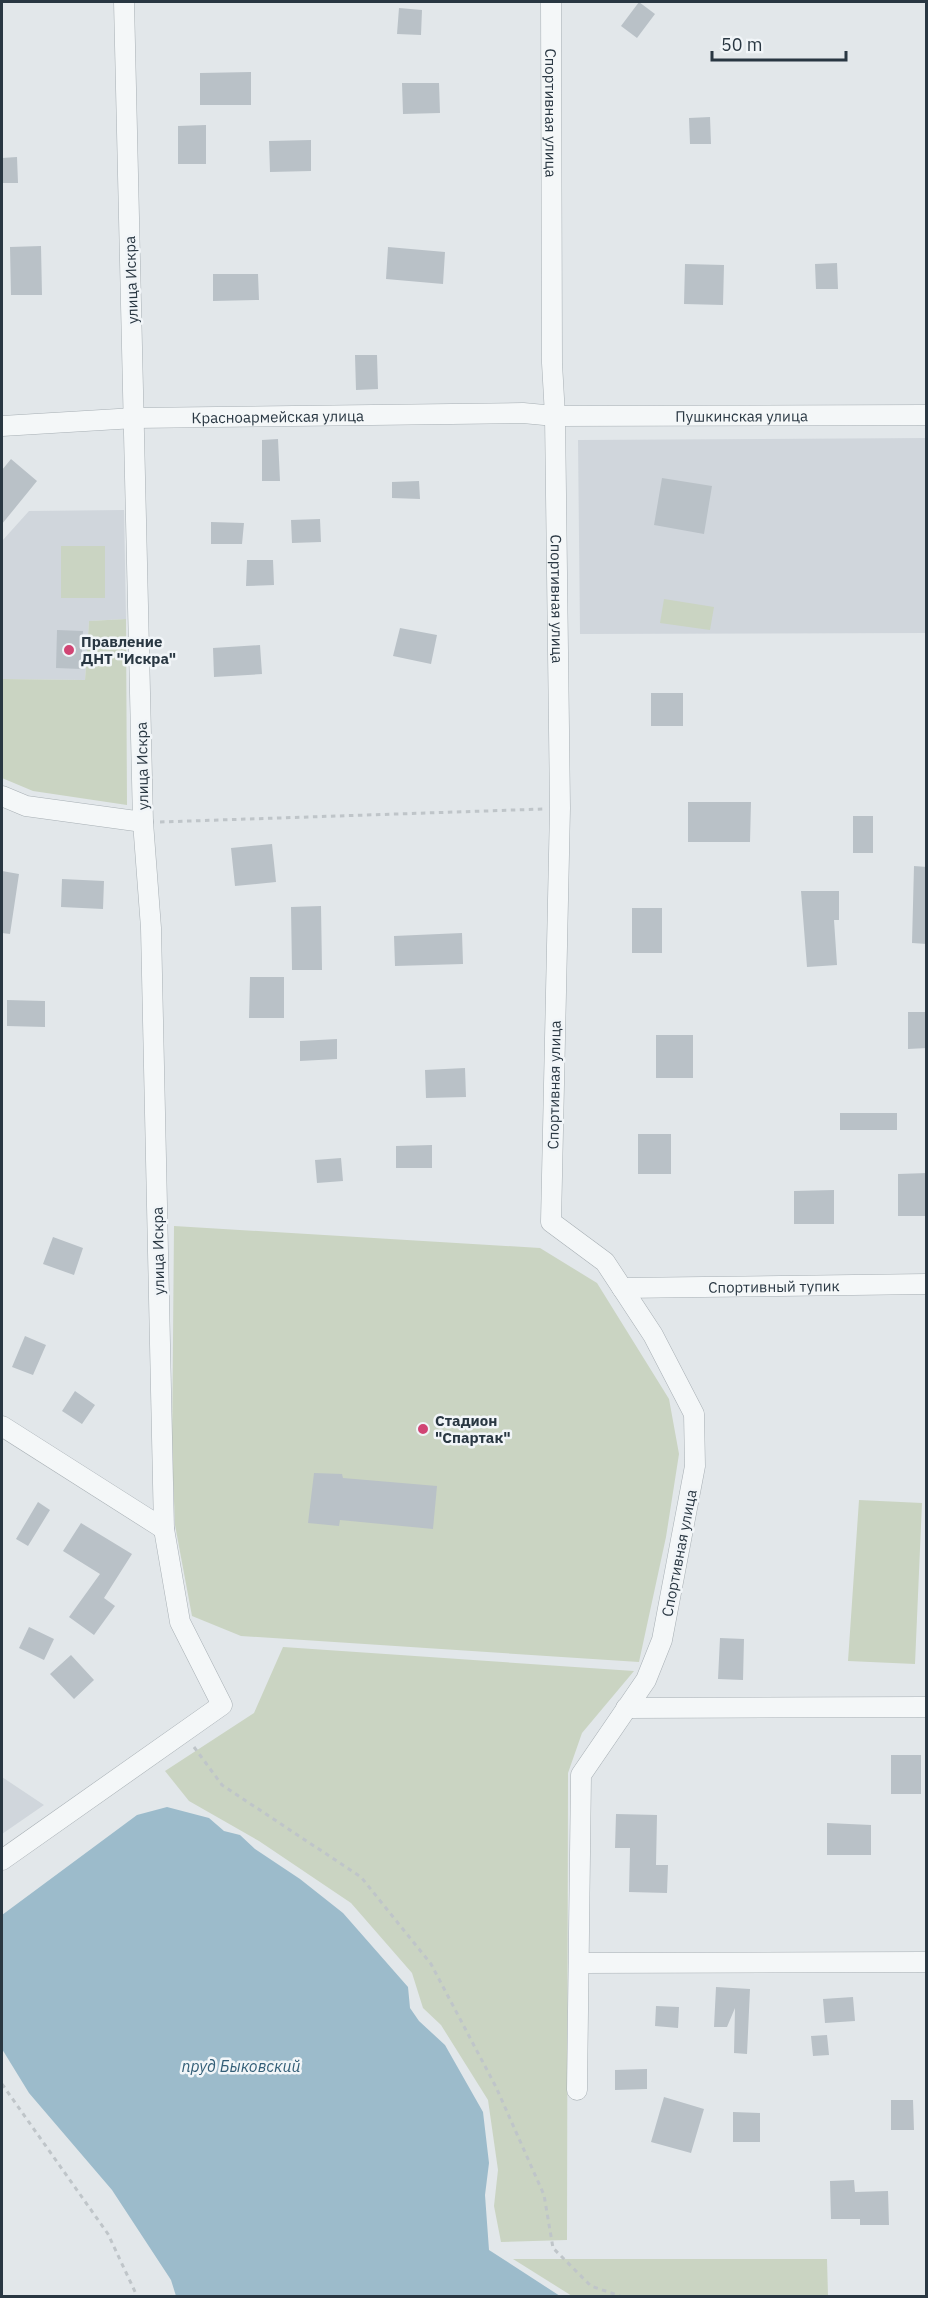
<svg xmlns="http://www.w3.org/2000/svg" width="928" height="2298" viewBox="0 0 928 2298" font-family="'IBM Plex Sans',sans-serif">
<rect width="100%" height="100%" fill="#e2e7ea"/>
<path fill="#d0d6dc" d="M926 438V633L580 634 578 440Z
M124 510 126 619 89 621 85 680 2 679V541L29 511Z
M2 1777 44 1805 2 1834Z"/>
<path fill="#cad4c2" d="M61 546H105V598H61Z
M664 599 714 607 710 630 660 623Z
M126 619 127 805 33 791 2 778V679L85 680 89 621Z
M174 1226 540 1248 597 1283 669 1399 679 1454 666 1537 639 1662 241 1636 192 1616 175 1525 172 1454Z
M859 1500 922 1503 915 1664 848 1661Z
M283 1647 634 1671 582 1733 568 1773 567 2240 501 2242 494 2206 498 2170 488 2100 441 2025 423 2008 412 1973 351 1903 259 1841 189 1801 165 1771 254 1713Z
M513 2259H827L828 2296H572Z"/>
<path fill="#9cbbcb" d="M167 1807 209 1818 224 1831 240 1835 255 1849 300 1879 343 1913 408 1987 410 2008 419 2021 445 2045 483 2112 489 2163 485 2195 489 2250 560 2296H176L171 2280 112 2190 29 2093 2 2049V1915L137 1815Z"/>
<path fill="#b9c1c7" d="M639 2 655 14 637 38 621 26Z
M399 8 422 10 421 35 397 34Z
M251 72V105H200V73Z
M402 83H439L440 113 403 114Z
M710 117 711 144H690L689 118Z
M206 125V164H178V126Z
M311 140V171L270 172 269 141Z
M17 157 18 183H2V158Z
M41 246 42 295H11L10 247Z
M388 247 445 252 443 284 386 279Z
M837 263 838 289H816L815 264Z
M685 264 724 265 723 305 684 304Z
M213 274H258L259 300 213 301Z
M355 355H377L378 389 356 390Z
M278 439 280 481H262V440Z
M11 459 37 481 2 524V470Z
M662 478 712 486 704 534 654 525Z
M419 481 420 499 392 498V482Z
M320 519 321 542 292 543 291 520Z
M211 522 244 523 242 544H211Z
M247 560H273L274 585 246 586Z
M400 628 437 635 431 664 393 656Z
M57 630 83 631 81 669 56 668Z
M260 645 262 674 214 677 213 648Z
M651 693H683V726H651Z
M688 802H751L750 842H688Z
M853 816H873V853H853Z
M272 844 276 882 235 886 231 848Z
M914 866 927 867V944L912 943Z
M2 871 19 874 10 934 2 933Z
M62 879 104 881 103 909 61 907Z
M801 891H839V920H834L837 965 807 967Z
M321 906 322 970H292L291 907Z
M632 908H662V953H632Z
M462 933 463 964 395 966 394 936Z
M250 977H284V1018H249Z
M7 1000 45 1001V1027L7 1026Z
M908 1012H927V1048L908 1049Z
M656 1035H693V1078H656Z
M337 1039V1059L300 1061V1041Z
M465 1068 466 1097 426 1098 425 1070Z
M840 1113H897V1130H840Z
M638 1134H671V1174H638Z
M432 1145V1168H396V1146Z
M341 1158 343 1181 317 1183 315 1160Z
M927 1173V1216H898V1174Z
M834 1190V1224H794V1191Z
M53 1237 83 1248 74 1275 43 1264Z
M25 1336 46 1345 33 1375 12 1367Z
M75 1391 95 1405 82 1424 62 1411Z
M314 1473 342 1474 343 1478 437 1486 433 1529 340 1520 339 1526 308 1523Z
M38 1502 50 1510 28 1546 16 1539Z
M81 1523 132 1554 104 1598 115 1606 94 1635 69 1617 100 1574 63 1551Z
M29 1627 54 1639 44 1660 19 1648Z
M720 1638 744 1639 743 1680 718 1679Z
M71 1655 94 1680 74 1699 50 1674Z
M891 1755H921V1794H891Z
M616 1814 657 1815 656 1865H668L667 1893 629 1892 630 1848H615Z
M827 1823 871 1825V1855H827Z
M716 1987 750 1989 747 2054 734 2053 735 2008 727 2027H714Z
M853 1997 855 2021 825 2023 823 1999Z
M656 2006 679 2007 678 2028 655 2026Z
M827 2035 829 2055 813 2056 811 2036Z
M647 2069V2089L615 2090V2070Z
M664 2097 704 2109 691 2153 651 2142Z
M891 2100H913L914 2130H891Z
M733 2112 760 2113V2142H733Z
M854 2180 855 2192 888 2191 889 2225H860V2219H831L830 2181Z"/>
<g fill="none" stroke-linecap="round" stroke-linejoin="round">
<defs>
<g id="minor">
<path id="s1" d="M551 2 552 363 555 416 560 808 551 1222 605 1262 653 1335 694 1414 695 1466 662 1640 646 1680 581 1775 577 2090"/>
<path id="s2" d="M2 426 135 418 523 413 555 416 926 415"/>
<path d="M2 796 26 806 143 822"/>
<path id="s3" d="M622 1288 926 1284"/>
<path d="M2 1426 164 1529"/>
<path d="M626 1708 926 1707"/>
<path d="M2 1860 222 1705 180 1622 164 1529 151 928 143 822 124 2"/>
<path d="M579 1963 926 1962"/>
</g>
</defs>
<use href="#minor" stroke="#a7afb4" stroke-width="21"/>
<path stroke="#bfc5c9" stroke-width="3" stroke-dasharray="4.5 4.5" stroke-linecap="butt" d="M160 822 544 809
M194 1747 222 1785 361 1877 431 1964 496 2087 544 2195 553 2248 591 2286 620 2296
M2 2084 108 2234 137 2296"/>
<use href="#minor" stroke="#f4f7f8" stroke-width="20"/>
</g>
<g fill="#d14574" stroke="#f1f5f8" stroke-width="2">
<circle cx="69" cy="650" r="6"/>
<circle cx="423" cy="1429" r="6"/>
</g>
<g text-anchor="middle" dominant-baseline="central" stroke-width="5" stroke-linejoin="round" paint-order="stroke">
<g font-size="15" fill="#293742" stroke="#f1f5f8">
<text stroke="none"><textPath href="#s1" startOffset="111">Спортивная улица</textPath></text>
<text transform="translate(131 280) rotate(-92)">улица Искра</text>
<text stroke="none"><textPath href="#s2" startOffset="740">Пушкинская улица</textPath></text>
<text stroke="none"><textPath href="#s2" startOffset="276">Красноармейская улица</textPath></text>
<text stroke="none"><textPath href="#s1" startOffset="597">Спортивная улица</textPath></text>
<text transform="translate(142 766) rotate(-91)">улица Искра</text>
<text transform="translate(554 1085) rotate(-89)">Спортивная улица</text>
<text transform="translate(158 1251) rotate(-91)">улица Искра</text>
<text stroke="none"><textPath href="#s3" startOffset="152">Спортивный тупик</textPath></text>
<text transform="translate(679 1553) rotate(-79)">Спортивная улица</text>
</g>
<g font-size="15" font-weight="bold" fill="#293742" stroke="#f1f5f8" text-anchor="start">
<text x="81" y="641">Правление<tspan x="81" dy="17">ДНТ "Искра"</tspan></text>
<text x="435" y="1420">Стадион<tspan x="435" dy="17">"Спартак"</tspan></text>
</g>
<g font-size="16" font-style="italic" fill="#335e77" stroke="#f1f5f8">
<text x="241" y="2066">пруд Быковский</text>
</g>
</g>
<rect width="928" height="2298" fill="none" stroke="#293742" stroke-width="6"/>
<path d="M712 51v9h134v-9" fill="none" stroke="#293742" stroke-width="3"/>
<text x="721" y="51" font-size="18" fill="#293742" stroke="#f1f5f8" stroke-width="4.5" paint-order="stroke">50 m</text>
</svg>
